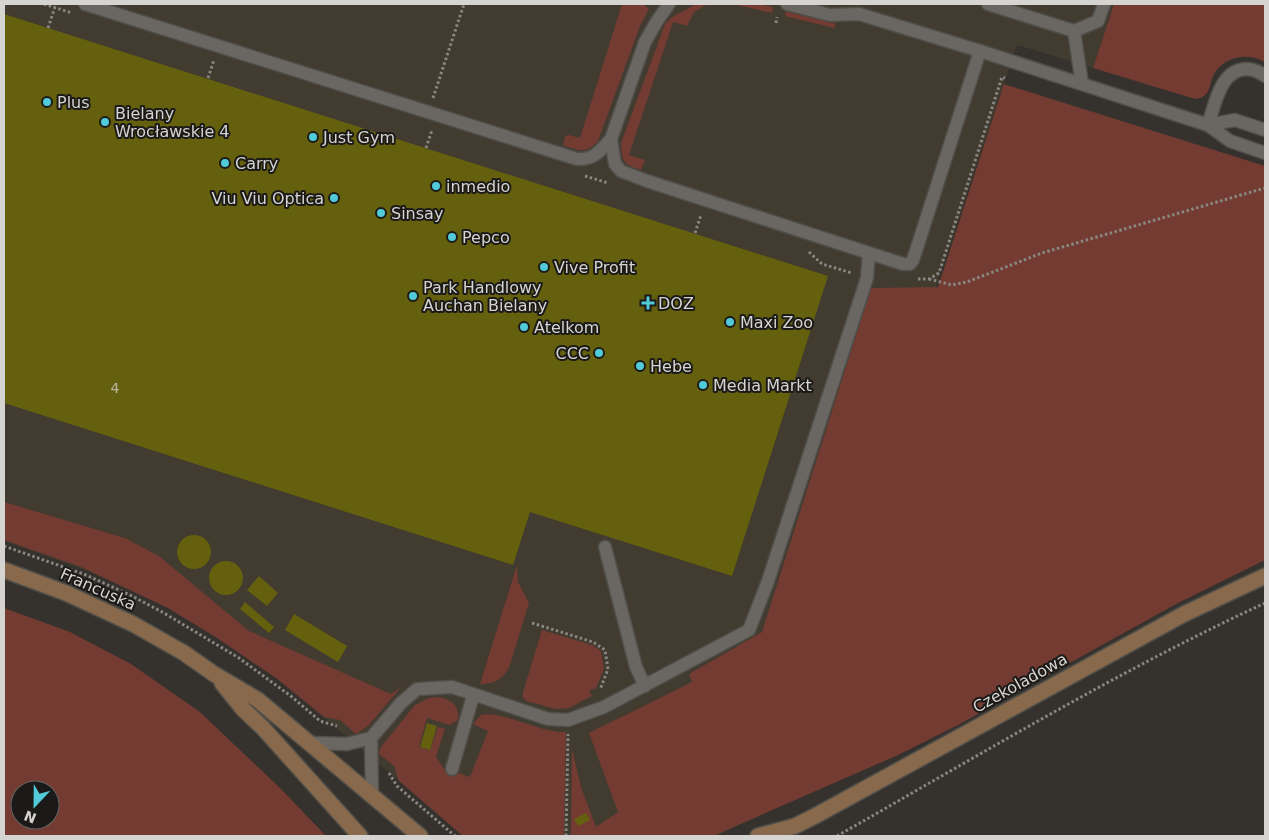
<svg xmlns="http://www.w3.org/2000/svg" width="1269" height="840" viewBox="0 0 1269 840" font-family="'DejaVu Sans',sans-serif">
<rect width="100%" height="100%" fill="#35322d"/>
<path fill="#413b30" d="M4 4H1114L1093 68 1017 45 759 816 716 836H464L276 677 212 632 169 608 91 572 4 541Z"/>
<path fill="#733b32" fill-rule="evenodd" d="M622 4H643L649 9 640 26 598 141C586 155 578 150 563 145L565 137 569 135 580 138Z
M696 4H708L694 12 687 26 673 22 629 155 645 160 641 170C623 164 622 162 621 143L665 24 672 17Z
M733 4H759L773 7 772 13Z
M1114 4H1265V62C1247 52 1223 56 1213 76 1211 81 1210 90 1206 94 1203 98 1199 98 1195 99L1093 68Z
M786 11 834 23 836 25 834 28 785 16Z
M1004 84 1265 166V560L1178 603 958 725 898 755 713 836H571L572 749 581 787 596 827 618 812 589 733 692 682 689 674 762 632 871 288 938 287Z
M4 502 125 538 159 556 249 631 391 694 402 686 368 726 356 734 340 720 324 717 276 678 217 638 168 608 81 567 4 540Z
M517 565 518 582 529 603 509 668C501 680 495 684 480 684Z
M4 608 70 632 131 664 200 712 282 790 326 836H4ZM20 790H50V820H20Z
M542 630 592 645 601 651 604 669 596 688 589 691 592 696 569 708 556 709 526 701 523 697V692Z
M440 697C452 701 460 705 458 720L450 725 427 718 419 747 430 750 438 727 445 729 436 756 443 768 470 777 488 731 473 724 481 715C503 710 539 733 566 732L564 836H463L399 781 394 766 379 754 381 747 415 705 429 698Z"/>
<path fill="#65600e" d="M4 14 828 276 732 576 530 512 513 565 4 403Z
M177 552a17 17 0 1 1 34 0a17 17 0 1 1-34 0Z
M209 578a17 17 0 1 1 34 0a17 17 0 1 1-34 0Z
M259 576 278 593 267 606 247 590Z
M245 602 274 627 269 633 240 609Z
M294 614 347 646 338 662 285 630Z
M427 723 437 726 430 750 420 747Z
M586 813 590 820 578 826 574 819Z"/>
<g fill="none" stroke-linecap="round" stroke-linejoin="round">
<defs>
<path id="service" d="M85 4 577 159C594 160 600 151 611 139
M669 4 657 21 645 42 611 139 615 164 621 171 647 181 903 264H910L913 260 980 51
M787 4 830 15 859 14 980 51 1208 125 1230 141 1265 153
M988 4 1074 31 1098 21 1104 4
M1074 31 1082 84
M1208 125C1215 105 1220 68 1248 69 1255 70 1260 72 1265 76
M1208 125 1235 120 1265 130
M605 547 636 667 645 686
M371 738 372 795
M311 743 347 744 371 738 401 703 417 689 452 687 548 719 568 720 604 707 749 630 768 581 867 278 869 253
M452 769 473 696"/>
<path id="secondary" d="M4 570 66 593 133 624 184 653 214 674 258 700 420 836
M222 683 243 709 263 728 360 836
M758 836 795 826 815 816 1184 614 1265 576"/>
</defs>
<use href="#service" stroke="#504e49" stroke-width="15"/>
<use href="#secondary" stroke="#504e49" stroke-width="18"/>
<path stroke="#898782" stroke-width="3" stroke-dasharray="2.5 2.5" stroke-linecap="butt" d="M44 4 72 13
M776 23 777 17
M48 28 55 7
M208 78 214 60
M433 98 464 4
M426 148 432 130
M585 176 608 183
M695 233 701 215
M809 252 822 264 852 273
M918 279H929L939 273 1002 77 1005 78
M929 279 952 285 967 282 1042 253 1265 188
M4 546 86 575 130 595 164 613 239 658 292 697 320 721 337 726
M532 623 593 642 605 650 608 669 600 690
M389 773 397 786 455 836
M566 836 568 734
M837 836C978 756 1118 671 1265 603"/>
<use href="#service" stroke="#6a6762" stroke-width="12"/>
<use href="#secondary" stroke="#88694c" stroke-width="15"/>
</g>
<g fill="#52cbd9" stroke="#1b1a18" stroke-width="2">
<circle cx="47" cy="102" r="5"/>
<circle cx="105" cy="122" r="5"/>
<circle cx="313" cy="137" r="5"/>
<circle cx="225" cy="163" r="5"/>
<circle cx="436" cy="186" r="5"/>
<circle cx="334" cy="198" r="5"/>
<circle cx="381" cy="213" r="5"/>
<circle cx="452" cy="237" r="5"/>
<circle cx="544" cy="267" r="5"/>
<circle cx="413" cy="296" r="5"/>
<path d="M645.5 295.5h5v5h5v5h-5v5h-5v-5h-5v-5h5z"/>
<circle cx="730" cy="322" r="5"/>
<circle cx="524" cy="327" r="5"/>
<circle cx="599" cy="353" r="5"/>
<circle cx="640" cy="366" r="5"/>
<circle cx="703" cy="385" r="5"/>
</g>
<g text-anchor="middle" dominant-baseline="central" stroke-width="4" stroke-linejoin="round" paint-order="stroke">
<g font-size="14" fill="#b9b7a0">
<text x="115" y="388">4</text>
</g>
<g font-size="16" fill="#d5d4d0" stroke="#1b1a18" text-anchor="start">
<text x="57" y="102">Plus</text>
<text x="115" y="113">Bielany<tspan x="115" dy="18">Wrocławskie 4</tspan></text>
<text x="323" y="137">Just Gym</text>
<text x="235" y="163">Carry</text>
<text x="446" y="186">inmedio</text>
<text x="324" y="198" text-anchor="end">Viu Viu Optica</text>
<text x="391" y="213">Sinsay</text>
<text x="462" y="237">Pepco</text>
<text x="554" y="267">Vive Profit</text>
<text x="423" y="287">Park Handlowy<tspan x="423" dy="18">Auchan Bielany</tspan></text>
<text x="658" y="303">DOZ</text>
<text x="740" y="322">Maxi Zoo</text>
<text x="534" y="327">Atelkom</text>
<text x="589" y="353" text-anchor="end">CCC</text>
<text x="650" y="366">Hebe</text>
<text x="713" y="385">Media Markt</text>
</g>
<g font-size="16" fill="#d5d4d0" stroke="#1b1a18">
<text transform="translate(98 589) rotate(24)">Francuska</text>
<text transform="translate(1020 683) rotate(-29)">Czekoladowa</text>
</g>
</g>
<rect width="1269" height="840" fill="none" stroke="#d5d4d0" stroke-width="10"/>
<g transform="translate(35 805) rotate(202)"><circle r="24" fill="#1b1a18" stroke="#656462"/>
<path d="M0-4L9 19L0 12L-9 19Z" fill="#52cbd9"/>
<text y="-8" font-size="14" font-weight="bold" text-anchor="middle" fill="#d5d4d0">N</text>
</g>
</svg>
